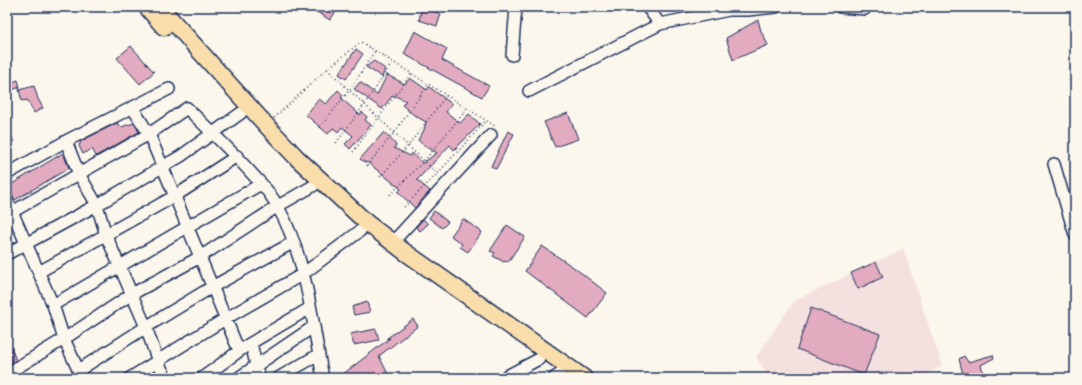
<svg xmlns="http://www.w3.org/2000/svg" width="1082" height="385" viewBox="0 0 1082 385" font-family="Mali,sans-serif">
<rect width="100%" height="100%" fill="#fbf7ec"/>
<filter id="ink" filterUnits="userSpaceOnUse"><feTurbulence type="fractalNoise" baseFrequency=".025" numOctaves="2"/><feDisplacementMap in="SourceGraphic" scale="8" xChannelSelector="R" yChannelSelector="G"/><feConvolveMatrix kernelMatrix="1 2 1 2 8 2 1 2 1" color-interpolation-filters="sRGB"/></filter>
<g filter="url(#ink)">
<path fill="#f4e0de" d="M903 249 942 366 918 378H770L756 357 794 301Z"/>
<path fill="#e3abbf" stroke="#1b2f5e" d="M321 7H339L330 20 317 12Z
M422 7 441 14 437 26 419 20Z
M758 20 761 31 768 45 733 60 726 38Z
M415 31 447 49 442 60 489 86 482 97 404 54Z
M131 46 154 72 140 84 117 58Z
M356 49 363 54 346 79 339 74Z
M374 61 385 69 382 77 366 67Z
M387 75 405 84 410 78 427 90 429 87 452 104 446 112 460 123 469 114 480 124 454 150 450 145 417 180 430 191 415 208 398 192 401 189 367 162 366 163 360 159 384 132 396 145 394 148 410 156 412 153 423 163 437 153 422 144 418 140 424 130 426 122 414 115 402 105 406 101 393 95 382 109 354 89 360 82 377 95Z
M18 80 20 87 9 91 7 84Z
M34 86 38 99 43 108 34 113 27 100 22 101 19 90Z
M338 90 343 95 341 98 360 115 362 112 367 117 365 120 371 125 350 149 345 144 353 136 342 127 338 132 333 128 328 134 306 115 319 99 326 104Z
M568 113 578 139 555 147 544 122Z
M117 123 121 127 134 123 139 132 96 156 92 149 83 154 79 146 81 141Z
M7 127 14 142 7 146Z
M508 131 514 134 496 169 491 166Z
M63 153 69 168 15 200 7 187Z
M434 211 448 222 442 228 429 218Z
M423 219 428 224 420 231 416 227Z
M463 219 482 232 468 252 460 247 462 244 451 236Z
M507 225 525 237 508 262 506 261 504 262 493 256 495 253 490 251Z
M542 246 576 269 607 293 588 318 525 271Z
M876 262 883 277 858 289 851 273Z
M367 302 370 312 354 315 352 307Z
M811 308 880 334 864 375 797 349Z
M413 319 418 326 379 356 390 378H338L390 338 386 339Z
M376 329 379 340 354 345 350 334Z
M7 338 16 360 7 366Z
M993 355 994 358 981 365 985 378H964L959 359 964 356 968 362Z"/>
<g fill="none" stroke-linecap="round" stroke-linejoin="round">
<defs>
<path id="minor" d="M647 7 660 24
M840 7 865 9
M512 55 516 7
M529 91 660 24 729 10H748L776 7
M132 107 149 134 239 351
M66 141 79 174 97 205 106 235 146 327 158 362 166 378
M1054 164 1075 235
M7 174 66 141 169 89
M7 200 53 305 64 339 82 378
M12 212 149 134 187 108C210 131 233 152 254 176 263 185 272 196 278 207 307 259 312 321 323 378
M392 243 491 135
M7 254 97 205 181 156 241 113
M39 272 175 196 237 156
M53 305 261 184
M251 343 259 378
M79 370 146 327 212 287 294 242
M17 378 13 370 64 339 132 294 200 257 278 206 313 186
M130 378 225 319 303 274 360 231
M202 378 246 346 310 308
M238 378 313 327
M278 378 318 355
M503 378 539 359
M554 378 560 374"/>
<path id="highway" d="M147 7 164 27
M160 7 266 125 297 158 367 223 405 252 584 378"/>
</defs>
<use href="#minor" stroke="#1b2f5e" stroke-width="14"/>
<use href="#highway" stroke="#1b2f5e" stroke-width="19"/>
<path stroke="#1b2f5e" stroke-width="1.5" stroke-dasharray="1 3" stroke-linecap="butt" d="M327 69 440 176
M274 118 327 69 361 42 495 126
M320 127 349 91 375 51
M336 143 364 105 393 62
M353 152 411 74
M367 166 394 133 428 85
M380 177 408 146 446 96
M390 195 424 161 467 109
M404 207 438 173 486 121"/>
<use href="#minor" stroke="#fbf7ec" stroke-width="11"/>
<use href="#highway" stroke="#f9deab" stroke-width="16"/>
</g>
</g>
<rect width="1082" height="385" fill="none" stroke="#fbf7ec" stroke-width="24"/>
<rect x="12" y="12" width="1058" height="361" fill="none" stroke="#1b2f5e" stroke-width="1.5" filter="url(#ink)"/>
</svg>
